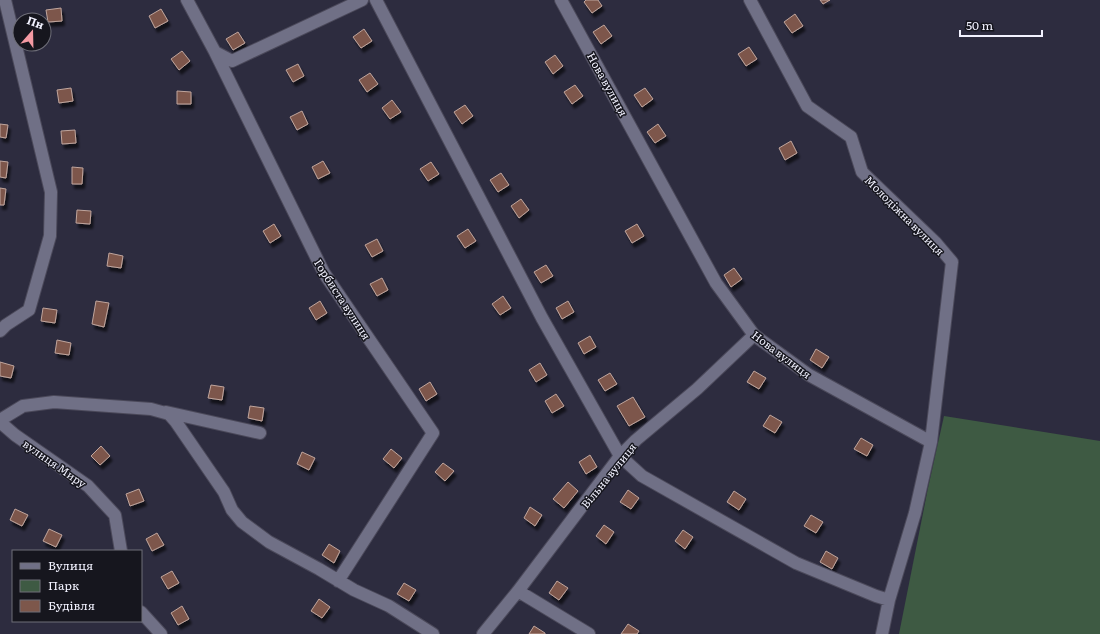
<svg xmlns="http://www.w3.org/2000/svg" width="1100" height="634" viewBox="0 0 1100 634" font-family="Literata,serif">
<defs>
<filter id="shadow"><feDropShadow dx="2.5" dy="4.5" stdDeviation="1" flood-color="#0009"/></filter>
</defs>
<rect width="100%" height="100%" fill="#2d2c3f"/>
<path fill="#3e5a43" d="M944 416 1100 441V634H899L928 488Z"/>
<path fill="#7d574b" stroke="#c0a59d" filter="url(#shadow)" d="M586 0H598L602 6 592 13 584 2Z
M820 0H830L823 4Z
M61 8 62 21 48 22 46 10Z
M161 9 168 21 155 28 149 16Z
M795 14 803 26 792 33 784 22Z
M604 25 612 36 601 44 593 32Z
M364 29 372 41 361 48 353 37Z
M238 32 245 43 233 50 226 39Z
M749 47 757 59 746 66 738 54Z
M182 51 190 61 179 70 171 59Z
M555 55 563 66 553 74 545 62Z
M298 64 304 76 293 82 286 70Z
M370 73 378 84 367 92 359 80Z
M575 85 583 96 572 104 564 92Z
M71 88 73 101 59 103 57 90Z
M645 88 653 99 642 107 634 95Z
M177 91 191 92V104H177Z
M392 100 401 112 390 119 382 108Z
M465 105 473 116 462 124 454 112Z
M302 111 308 124 297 130 290 117Z
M0 124 8 125 6 138 0 137Z
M658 124 666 136 655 143 647 132Z
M75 130 76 143 62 144 61 131Z
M791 141 797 153 785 160 779 148Z
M0 161 8 162 6 178 0 177Z
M323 161 330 173 318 179 312 167Z
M431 162 439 174 428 181 420 169Z
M72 167 83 168 82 184H72Z
M501 173 509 185 498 192 490 180Z
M0 188 6 189 4 205H0Z
M521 199 529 210 519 218 511 206Z
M77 210 91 211 90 224 76 223Z
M274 224 281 236 270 243 263 231Z
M637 224 644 236 632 243 625 231Z
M468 229 476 241 465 248 457 236Z
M377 239 383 251 372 257 365 245Z
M109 253 123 256 121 268 107 266Z
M546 265 553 276 541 283 534 272Z
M734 268 742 279 731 287 724 275Z
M382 278 388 290 377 296 370 284Z
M503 296 511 308 500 315 492 304Z
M96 301 109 303 104 327 92 324Z
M320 301 327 313 316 320 309 308Z
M568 301 574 312 562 319 556 308Z
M43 308 57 310 55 323 41 321Z
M590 336 596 347 584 354 578 343Z
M57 340 71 343 69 355 55 353Z
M816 349 829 357 822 368 810 360Z
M0 362 14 366 11 378 0 376Z
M540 363 547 375 536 382 529 370Z
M754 371 766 378 759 389 747 382Z
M610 373 617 384 605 391 598 380Z
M430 382 437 394 426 401 419 389Z
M211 385 224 387 222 400 208 398Z
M556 394 564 406 552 413 545 401Z
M633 397 645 417 629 426 617 406Z
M250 406 264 408 262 421 248 418Z
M770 415 782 422 775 433 763 426Z
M861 438 873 445 867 456 854 449Z
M101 446 110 456 100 465 91 456Z
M391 449 402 458 394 468 383 459Z
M302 452 315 458 309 470 297 464Z
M590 455 597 467 586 474 579 462Z
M443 463 454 471 445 481 435 472Z
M568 482 578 491 564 508 553 499Z
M139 489 144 501 130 506 126 494Z
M628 490 639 498 631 509 620 502Z
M734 491 746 499 739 510 727 502Z
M530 507 542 515 535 526 524 518Z
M15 509 28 515 22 526 10 520Z
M811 515 823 522 816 533 804 526Z
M604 525 614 532 606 544 596 536Z
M49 529 62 535 56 547 43 541Z
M683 530 693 537 685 549 675 541Z
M157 533 164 545 152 551 146 539Z
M329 544 340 551 334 563 322 555Z
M826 551 838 558 832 569 820 562Z
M172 571 179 583 168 589 161 577Z
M557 581 568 588 559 600 549 593Z
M404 583 416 590 409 601 397 594Z
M319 599 330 607 322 618 311 611Z
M182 606 189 619 178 625 171 613Z
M628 624 639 631 637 634H621Z
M534 626 545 633V634H529Z"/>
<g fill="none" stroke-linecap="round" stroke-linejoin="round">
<defs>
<path id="minor" d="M187 0 215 52 324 273 433 433 338 581
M376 0 542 318 620 456 642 476 796 563 876 596 889 600
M561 0 716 283 754 335 809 375 931 442 915 513 889 600 882 634
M750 0 807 106 851 137 862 172 935 242 952 262 931 442
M215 52 232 61 362 0
M0 331 6 325 29 310 50 236 51 192 5 0
M166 412 260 433
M0 420 23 406 54 402 151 409 169 414 176 422 224 492 232 510 242 522 269 542 319 569 354 590 389 606 433 634
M0 422 15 435 88 486 115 515 121 551
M518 591 589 634
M141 612 161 634
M483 634 518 591 620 456 636 440 697 389 754 335"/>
</defs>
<use href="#minor" stroke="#4b495a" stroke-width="14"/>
<use href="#minor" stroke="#707086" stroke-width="12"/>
</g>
<g text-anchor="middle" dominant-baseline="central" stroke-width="3" stroke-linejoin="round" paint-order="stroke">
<g font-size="11" fill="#f2f2ff" stroke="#16161e">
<text transform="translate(608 84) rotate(61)">Нова вулиця</text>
<text transform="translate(905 215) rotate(45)">Молодіжна вулиця</text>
<text transform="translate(343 299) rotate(57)">Горбиста вулиця</text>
<text transform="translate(782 354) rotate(37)">Нова вулиця</text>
<text transform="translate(55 463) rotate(35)">вулиця Миру</text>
<text transform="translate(608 475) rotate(-51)">Вільна вулиця</text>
</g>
</g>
<rect x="12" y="550" width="130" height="72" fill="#16161e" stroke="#6e6e78"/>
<rect x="20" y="563" width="20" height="6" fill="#707086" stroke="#6e6e78"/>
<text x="48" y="570" font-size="12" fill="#f2f2ff">Вулиця</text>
<rect x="20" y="580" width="20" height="12" fill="#3e5a43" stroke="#6e6e78"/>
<text x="48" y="590" font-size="12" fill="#f2f2ff">Парк</text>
<rect x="20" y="600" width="20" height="12" fill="#7d574b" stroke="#6e6e78"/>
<text x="48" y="610" font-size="12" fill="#f2f2ff">Будівля</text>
<g transform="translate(32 32) rotate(20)"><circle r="19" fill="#16161e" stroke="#6e6e78"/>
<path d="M0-3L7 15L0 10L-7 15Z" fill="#f49aa3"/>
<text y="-6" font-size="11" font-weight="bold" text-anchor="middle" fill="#f2f2ff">Пн</text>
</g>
<path d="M960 30v6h82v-6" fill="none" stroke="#f2f2ff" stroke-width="2"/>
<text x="966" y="30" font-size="12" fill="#f2f2ff" stroke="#16161e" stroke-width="3" paint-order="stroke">50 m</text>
</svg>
